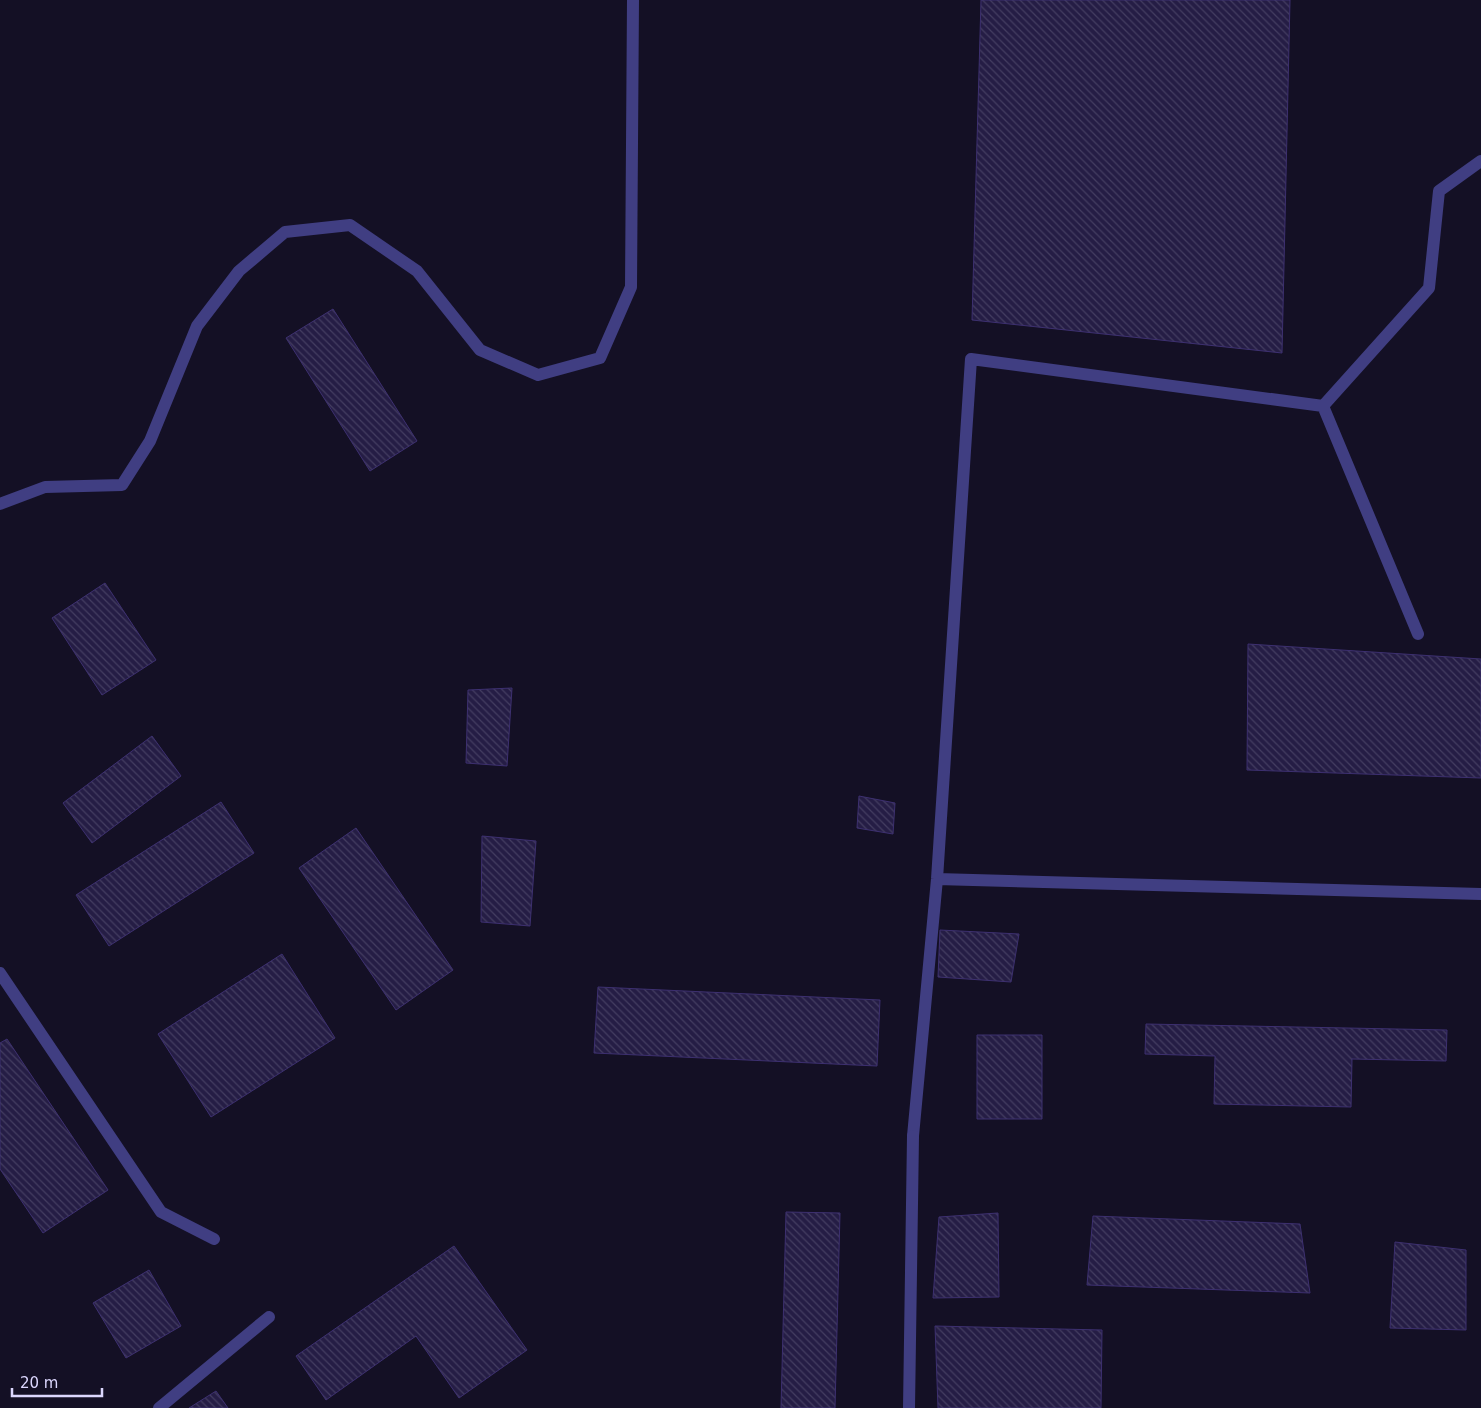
<svg xmlns="http://www.w3.org/2000/svg" width="1481" height="1408" viewBox="0 0 1481 1408" font-family="'DejaVu Sans',sans-serif">
<defs>
<pattern id="building-back-hatch" width="6" height="6" patternUnits="userSpaceOnUse" patternTransform="scale(1.25)"><rect width="6" height="6" fill="#251d45"/><path d="M-1 5l2 2M0 0l6 6M5-1l2 2" fill="none" stroke="#443d61"/></pattern>
</defs>
<rect width="100%" height="100%" fill="#141025"/>
<path fill="url(#building-back-hatch)" stroke="#3d3070" d="M981 0H1290L1282 353 972 320Z
M333 309 417 441 370 471 286 338Z
M105 583 156 660 102 695 52 618Z
M1248 644 1481 659V778L1247 770Z
M512 688 507 766 466 763 468 690Z
M152 736 181 776 92 843 63 803Z
M859 796 895 803 893 834 857 828Z
M221 802 254 853 109 946 76 895Z
M356 828 453 970 396 1010 299 868Z
M482 836 536 841 530 926 481 922Z
M940 930 1019 934 1011 982 938 977Z
M282 954 335 1038 211 1117 158 1034Z
M598 987 880 1000 877 1066 594 1053Z
M1146 1024 1447 1030 1446 1061 1352 1059 1351 1107 1214 1104 1215 1056 1145 1054Z
M977 1035H1042V1119H977Z
M7 1039 108 1190 43 1233 0 1169V1043Z
M786 1212 840 1213 835 1408H781Z
M998 1213 999 1297 933 1298 939 1217Z
M1093 1216 1300 1224 1310 1293 1087 1285Z
M1395 1242 1466 1250V1330L1390 1328Z
M454 1246 527 1350 459 1398 416 1336 326 1400 296 1356Z
M149 1270 181 1326 126 1358 93 1303Z
M935 1326 1102 1330 1101 1408H938Z
M216 1391 228 1408H189Z"/>
<g fill="none" stroke-linecap="round" stroke-linejoin="round">
<path stroke="#403e82" stroke-width="12" d="M0 504 45 487 122 485 150 441 197 326 239 271 285 232 350 225 417 271 480 350 538 375 600 358 631 287 633 0
M1418 634 1323 406 1429 288 1439 191 1481 161
M937 879 1481 894
M0 973 161 1212 214 1239
M913 1136 937 879 971 359 1323 406
M159 1408 269 1317"/>
<path stroke="#403e82" stroke-width="12" d="M909 1408 913 1136"/>
</g>
<path d="M12 1388v8h90v-8" fill="none" stroke="#dbd6fd" stroke-width="2.5"/>
<text x="20" y="1388" font-size="15" fill="#dbd6fd" stroke="#141025" stroke-width="4" paint-order="stroke">20 m</text>
</svg>
